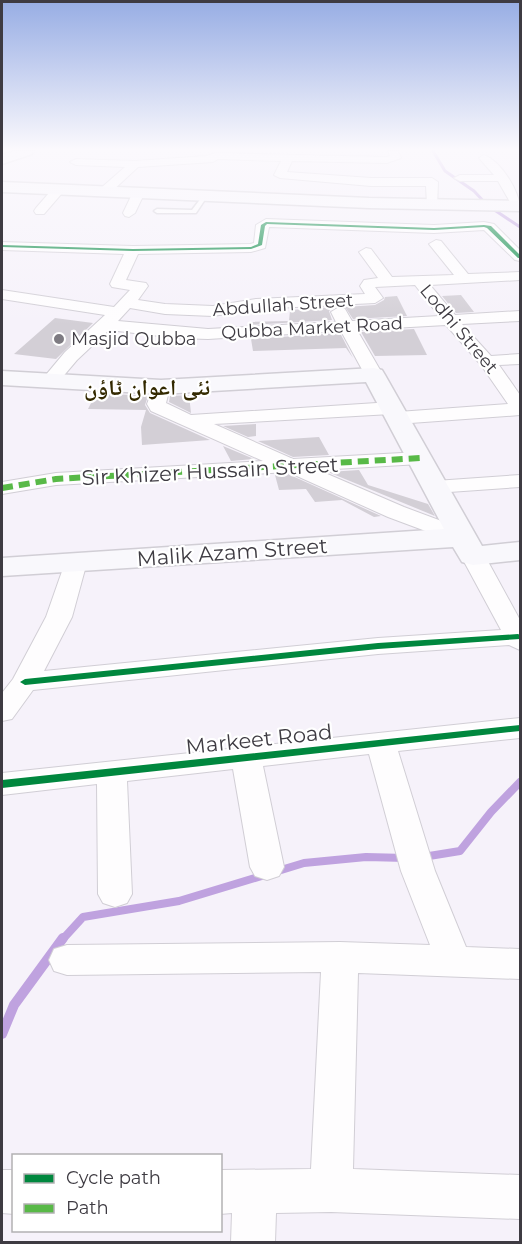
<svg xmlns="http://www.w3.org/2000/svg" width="522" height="1244" viewBox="0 0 522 1244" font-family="Montserrat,'Noto Naskh Arabic',sans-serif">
<rect width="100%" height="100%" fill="#f6f2fa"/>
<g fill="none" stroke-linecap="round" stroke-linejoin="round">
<path stroke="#bfa2df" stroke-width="3" d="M433 151 445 171 474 191 487 205 520 227"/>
<path stroke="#bfa2df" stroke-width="8" d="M423 857 460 851 491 812 520 782
M62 940 83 917 179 901 304 863 366 857 406 858"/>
<path stroke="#bfa2df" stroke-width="10" d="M2 1034 14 1005 63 938"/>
</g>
<path fill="#d3cfd6" d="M461 295 474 312 456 313 442 296Z
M397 296 407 316 353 319 345 307 375 305 384 300 385 297Z
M334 307 329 311 332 320 248 325V322L289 321 290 310Z
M55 318 93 323 56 359 14 354Z
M414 329 427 355 375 356 361 332Z
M340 333 353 358 346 348 253 351 251 339Z
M96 393 148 396 145 405 150 413 210 440 142 445 141 427 146 410 88 409Z
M189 395 191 413 169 402 170 396Z
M256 424V436L248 437 223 426Z
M319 437 329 455 293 457 258 441Z
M223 446 254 459 231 461Z
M359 470 368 485 428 504 435 516 328 472Z
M288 474 381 516 374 517 342 500 315 502 306 489 279 490 275 475Z"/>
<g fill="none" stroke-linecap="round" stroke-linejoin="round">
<defs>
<path id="lane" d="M205 193 208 195 196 213H157L154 211 157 209 192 210Z"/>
<path id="street" d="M388 151H398L401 158 387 163 292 161 287 172 371 178H432L438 182 437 208 433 209 427 205 426 186H371L280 178 274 175 281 161 218 159 213 162 138 167 109 194 105 195 99 191 101 188 125 167 76 165 70 162 76 159 135 161 206 156 216 153 387 157 390 156Z
M484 155C501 161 520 192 520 209H514L498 181H460L454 178 460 175H494L479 158Z
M59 185 65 189 63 192 44 214H36L34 211 36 208 55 186Z
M139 188 145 192 135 213 129 217 125 216 123 213 133 192Z
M266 219 434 225 484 222 494 224 520 250V261L515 260 484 230 434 233 269 227 265 248 251 252 138 254 126 280 146 283 148 286 138 300 165 304 213 306 256 299 365 294 360 286 364 280 378 278 359 252 366 248 371 249 392 277 454 275 429 244 436 240 441 241 468 274 520 272V280L430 285 455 315 520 311V321L462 324 491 356 520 354V364L499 365 520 395V415L397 424 390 422 387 418 391 414 214 424 293 459 420 452 427 454 430 458 427 462 420 464 318 470 404 507 471 532 474 537 471 542 463 544 455 542 388 517 288 472 56 485 2 494V482L56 473 263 461 151 411 147 404 155 383H167L170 387 166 403 191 415 392 402 399 404 401 408 398 412 508 404 481 365 446 325 357 330 383 375 380 379H368L365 375 341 331 208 339 177 338 109 330 77 360 55 386H43L40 382 65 352 105 315 2 299V290L114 307 130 290 112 287 110 284 124 254 2 250V242L133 246 250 244 254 243 256 225ZM415 285 439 316 352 321 345 309 339 307 331 312 336 322 208 329 118 321 130 308 165 314 213 316 256 309 375 303 383 298 375 287Z
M520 475V487L435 493 427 492 424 487 427 482 435 481Z
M473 549 481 551 485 556 520 620V650L509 645 378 654 33 690 12 719 2 721V693L13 679 46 617 67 557 75 555 83 557 87 562 72 617 44 671 378 638 501 630 461 556 465 551Z
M520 718V738L398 751 435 871 466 947 520 949V979L358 973 353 1169 520 1175V1219L331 1212 276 1213 275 1242H231L232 1213 220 1214V1170L311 1169 321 972 67 975 54 971 49 960 54 949 67 945 340 942 430 945 401 871 369 754 263 766 284 867 279 876 267 880 255 876 250 867 233 769 127 781 132 894 127 903 115 907 103 903 98 894 97 784 2 795V773Z
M2 1170H14V1214L2 1213Z"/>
<path id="secondary" d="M15 151H34L32 154 2 164V155Z
M2 182 369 198 520 201V211L369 208 2 192Z
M374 368 382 370 385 375 482 546 520 542V560L473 565 462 562 453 547 2 576V558L444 529 366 382 161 394 2 385V371L161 380Z"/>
</defs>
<use href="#lane" stroke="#d1ced5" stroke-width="3"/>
<use href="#street" stroke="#d1ced5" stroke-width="2"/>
<use href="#secondary" stroke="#d1ced5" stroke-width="3"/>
<use href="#lane" fill="#fefdfe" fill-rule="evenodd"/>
<use href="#street" fill="#fefdfe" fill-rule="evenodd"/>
<use href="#secondary" fill="#f9f8fc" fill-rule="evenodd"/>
<path stroke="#58b947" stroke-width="6" stroke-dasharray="11 6" stroke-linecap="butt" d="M2 488 56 479 420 458"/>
<defs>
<path id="cycleway" d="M266 222 434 228 484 225 491 226 520 255V258H518L487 228 484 227 434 230 267 224 265 226 262 245 251 249 133 251 2 247V245L133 249 251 247 258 244 261 225Z
M518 634 520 635V639L378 649 25 685 20 682 25 679 378 643Z
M520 725V731L2 788V780Z"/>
</defs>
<use href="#cycleway" stroke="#fff" stroke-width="4"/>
<use href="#cycleway" fill="#00873e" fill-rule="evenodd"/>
</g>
<linearGradient id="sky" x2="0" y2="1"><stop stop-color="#97ade4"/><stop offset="0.46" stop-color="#fbf9fd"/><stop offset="1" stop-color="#fbf9fd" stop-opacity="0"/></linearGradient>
<rect width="522" height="325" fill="url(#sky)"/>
<circle fill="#7e7b82" stroke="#fff" stroke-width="2" cx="59" cy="339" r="6"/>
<g text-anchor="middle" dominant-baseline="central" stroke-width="4.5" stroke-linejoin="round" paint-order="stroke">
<g font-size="18" fill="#3e3b42" stroke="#fff">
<text transform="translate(283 305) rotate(-4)">Abdullah Street</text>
<text transform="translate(312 328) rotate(-3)">Qubba Market Road</text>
<text transform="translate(459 329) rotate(50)">Lodhi Street</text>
</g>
<g font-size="18" fill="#3e3b42" stroke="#fff" text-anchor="start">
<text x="71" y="339">Masjid Qubba</text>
</g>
<g font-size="21" fill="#3e3b42" stroke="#fff">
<text transform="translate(210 471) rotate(-3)">Sir Khizer Hussain Street</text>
<text transform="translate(232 552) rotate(-4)">Malik Azam Street</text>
<text transform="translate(259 739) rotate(-6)">Markeet Road</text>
</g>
<g font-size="22" font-weight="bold" fill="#332900" stroke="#fff">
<text x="147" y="387">نئی اعوان ٹاؤن</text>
</g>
</g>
<rect width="522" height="1244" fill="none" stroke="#3e3b42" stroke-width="6"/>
<rect x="12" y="1154" width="210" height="78" fill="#ffffff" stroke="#b2b1b3" stroke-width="1.5"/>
<rect x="24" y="1174" width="30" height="9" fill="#00873e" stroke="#b2b1b3" stroke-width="1.5"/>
<text x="66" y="1184" font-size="18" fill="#3e3b42">Cycle path</text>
<rect x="24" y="1204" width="30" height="9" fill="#58b947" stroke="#b2b1b3" stroke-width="1.5"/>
<text x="66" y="1214" font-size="18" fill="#3e3b42">Path</text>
</svg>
